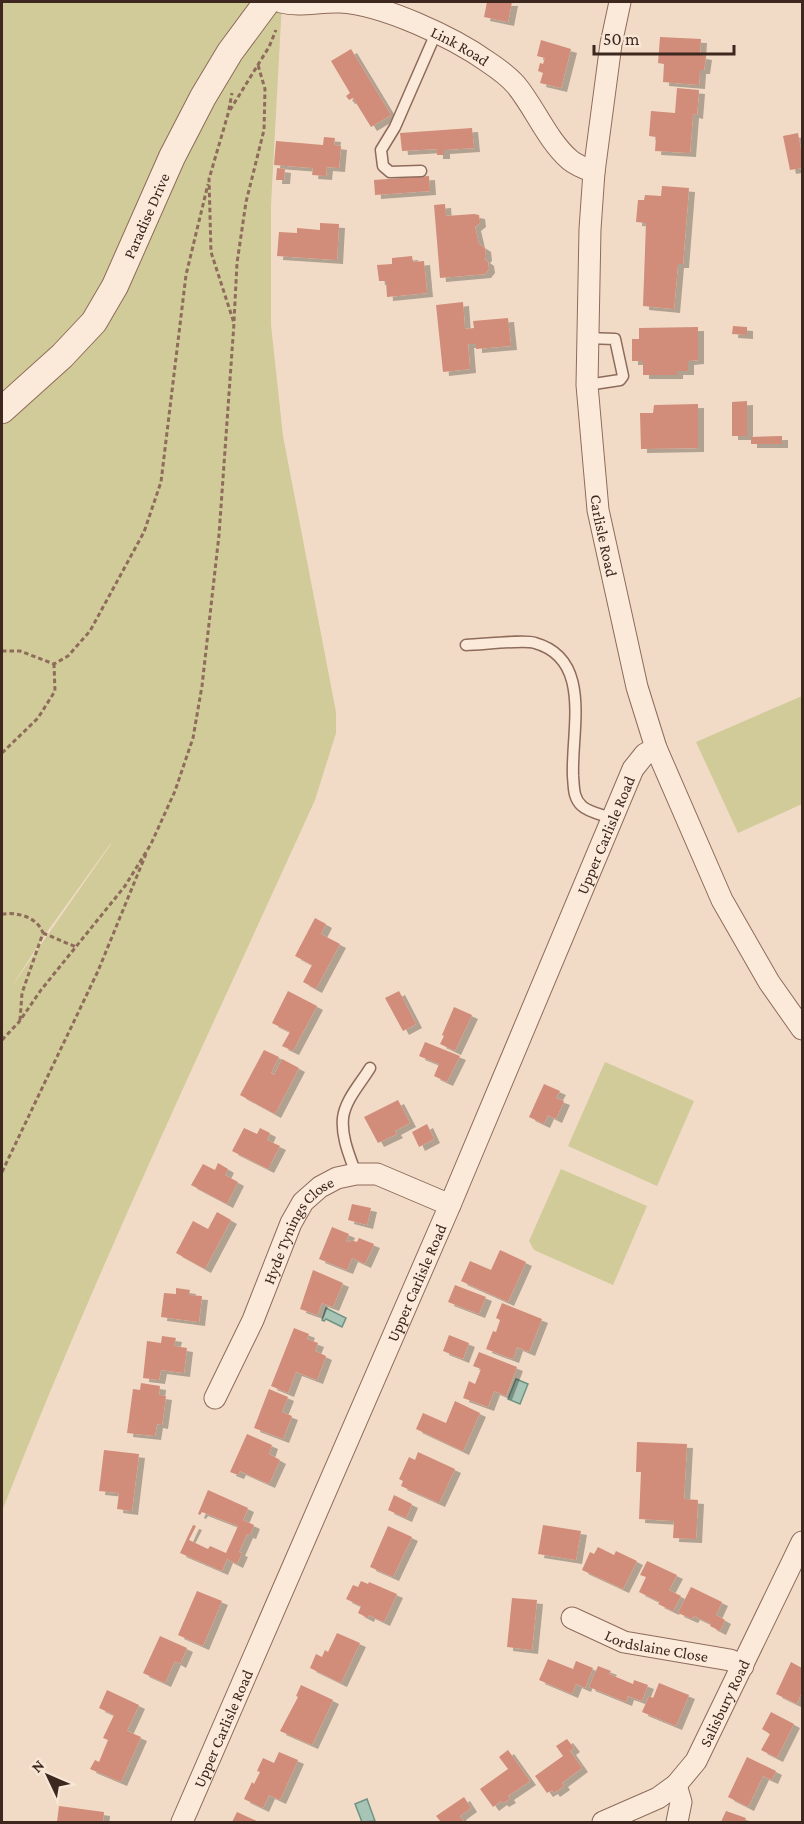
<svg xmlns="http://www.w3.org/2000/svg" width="804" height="1824" viewBox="0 0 804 1824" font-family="'Crimson Pro',serif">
<defs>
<filter id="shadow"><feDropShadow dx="6" dy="4" stdDeviation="0" flood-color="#0004"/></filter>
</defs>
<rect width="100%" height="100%" fill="#f1dbc6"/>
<path fill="#d0cb99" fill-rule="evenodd" d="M2 2H282L271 205V325L283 436 336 712V733L315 800C208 1036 96 1270 2 1511ZM111 843V844L10 989 47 932Z
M802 696V804L738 833 696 742Z
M605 1062 694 1101 657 1186 568 1146Z
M561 1169 647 1206 613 1285 534 1250 529 1241Z"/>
<path fill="#a8c4b6" stroke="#6d9482" stroke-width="1.5" d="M326 1308 346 1318 342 1327 326 1319 324 1321 322 1320Z
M516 1379 528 1384 520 1404 508 1399Z
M367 1799 375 1821 362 1822 355 1804Z"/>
<path fill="#d18c7a" filter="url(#shadow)" d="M487 2H512L508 22 484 17Z
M660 37 701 39 700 55 706 56 704 70H700L699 85 663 82 664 64 658 63Z
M541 40 571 49 561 88 540 83 543 73 538 71 540 63 543 64 545 58 537 56Z
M351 49 391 115 371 127 353 98 349 100 346 96 350 93 331 61Z
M677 88 699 90 697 115 693 114 690 153 655 151 656 137 649 136 651 111 675 113Z
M472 128 474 148 444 150V155H437V149L402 151 400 133Z
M798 133 801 150H802V168L790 170 783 136Z
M324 137 335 138 334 145 341 146 339 168 327 167 326 176 312 175 313 168 274 165 276 141 323 145Z
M277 168 285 169 284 180H276Z
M429 176 430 191 375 195 374 180Z
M662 186 689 188 683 264H678L674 309 643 306 646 223 636 222 638 200H644L645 195 661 196Z
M445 204 446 216 474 214 479 215 480 223 475 227 479 244 485 248 486 257 484 259 488 262 489 269 485 274 440 278 434 205Z
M320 223 339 224 337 260 277 256 279 232 297 233V228L320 230Z
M412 256 413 262 424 261 427 293 387 297 386 281H379L377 265 392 264V258Z
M463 302 465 329 474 328 473 321 508 318 511 346 476 349V344H468L470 369 443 372 436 305Z
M733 326 747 327V335L732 334Z
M698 327V360L688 361V371H677V375H643V361H632V339H639V328Z
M747 401V436H732V402Z
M698 404V448L641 449 640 413H653L654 405Z
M782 436V444H751V437Z
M315 918 326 924 321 934 340 944 316 989 303 982 312 965 295 956Z
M288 991 317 1006 293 1051 282 1046 290 1032 272 1023Z
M399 991 416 1024 403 1031 385 998Z
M454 1007 472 1015 455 1051 440 1044 444 1036 442 1035Z
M425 1042 460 1056 447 1082 434 1076 439 1064 419 1056Z
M264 1050 279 1057 271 1073 274 1075 282 1059 299 1068 275 1114 240 1095Z
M544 1084 560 1091 556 1098 564 1101 556 1119 548 1115 544 1124 529 1117Z
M398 1100 410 1123 395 1131 397 1134 378 1143 364 1117Z
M427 1124 434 1139 419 1147 412 1132Z
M244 1128 257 1134 260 1128 270 1133 267 1140 280 1146 268 1169 232 1151Z
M218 1163 228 1169 225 1175 238 1182 227 1204 191 1185 203 1164 215 1170Z
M352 1204 371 1208 367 1225 348 1220Z
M217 1212 231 1220 205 1269 176 1253 193 1221 208 1229Z
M332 1227 349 1234 346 1241 350 1242 351 1240 357 1242 359 1238 374 1244 365 1264 352 1258 347 1270 319 1259Z
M500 1250 526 1262 508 1302 461 1281 470 1261 491 1270Z
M313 1270 343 1283 333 1307 322 1303 317 1315 300 1309Z
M455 1285 486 1297 479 1314 448 1302Z
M176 1288 190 1290 189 1295 202 1296 199 1322 161 1317 164 1293 176 1294Z
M502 1303 542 1319 529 1352 517 1347 513 1359 486 1349 493 1331 496 1332 500 1320 496 1318Z
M294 1328 309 1334 307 1339 318 1343 315 1351 326 1356 317 1380 296 1372 288 1393 271 1386Z
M449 1335 469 1343 463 1359 443 1351Z
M162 1336 176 1338 174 1346 187 1348 184 1373 161 1370 159 1380 143 1378 147 1341 161 1343Z
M479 1352 517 1367 506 1396 494 1391 488 1407 463 1398 469 1381 475 1384 481 1369 473 1366Z
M141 1383 160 1386 159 1395 166 1396 162 1425 157 1424 155 1436 127 1433 133 1389 140 1390Z
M269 1389 288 1397 282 1412 292 1416 283 1439 254 1428Z
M455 1401 480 1413 463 1451 416 1429 423 1413 446 1423Z
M247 1434 272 1445 269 1454 280 1460 269 1484 240 1471 238 1475 230 1472Z
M637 1442 687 1444 684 1499 698 1500 696 1539 673 1538 674 1521 639 1519 641 1472H636Z
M104 1450 139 1454 132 1511 117 1509 119 1493 99 1491Z
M418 1452 455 1469 439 1503 401 1486 403 1481 399 1479 409 1457 415 1460Z
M208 1490 248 1508 243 1520 254 1525 250 1535 247 1534 239 1552 242 1553 237 1564 227 1559 222 1571 180 1553 193 1525 196 1526 189 1540 208 1549 210 1546 226 1553 238 1526 202 1512 200 1515 198 1514Z
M394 1495 412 1504 406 1518 388 1510Z
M543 1525 581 1531 576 1560 538 1554Z
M388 1526 412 1537 393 1577 370 1567Z
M598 1547 614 1555 616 1551 637 1561 623 1589 582 1570 590 1552 594 1554Z
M647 1561 677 1575 669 1590 681 1596 673 1611 658 1604 660 1602 639 1592 646 1577 640 1575Z
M361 1581 368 1584 369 1582 397 1594 384 1622 369 1615 368 1618 358 1613 361 1606 346 1599 353 1585 358 1587Z
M691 1587 722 1602 716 1615 725 1620 720 1631 710 1626 711 1624 694 1616 692 1619 678 1613Z
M197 1591 222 1601 203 1646 178 1635Z
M512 1598 537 1600 532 1650 507 1647Z
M337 1633 360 1643 341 1683 310 1668 316 1654 322 1657 325 1650 328 1652Z
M160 1636 187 1648 180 1664 175 1661 165 1683 143 1673Z
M548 1659 573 1669 576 1661 593 1668 585 1688 576 1684 572 1694 539 1680Z
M791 1662 802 1668V1691L797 1704 776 1694Z
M598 1666 611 1671 609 1674 633 1684 634 1680 648 1685 642 1701 628 1696 626 1702 589 1687Z
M659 1683 689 1695 676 1726 642 1712 649 1696 653 1698Z
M301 1685 333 1700 312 1745 280 1731 298 1697 296 1696Z
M107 1690 139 1705 127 1731 141 1737 121 1782 90 1769 95 1760 99 1762 108 1740 103 1738 114 1715 99 1708Z
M771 1712 794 1724 777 1758 761 1750 770 1734 762 1729Z
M567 1739 574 1748 570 1751 582 1768 562 1783 564 1786 554 1793 552 1790 547 1793 535 1776 563 1756 556 1746Z
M508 1750 530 1781 508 1796 510 1799 503 1803 501 1801 493 1807 480 1789 508 1769 499 1757Z
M279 1752 298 1760 280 1800 269 1795 263 1808 244 1799 252 1782 254 1784 260 1772 257 1771 263 1758 274 1763Z
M747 1757 776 1771 772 1780 763 1776 748 1807 728 1797Z
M464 1797 471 1808 460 1816 464 1822H441L436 1816Z
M59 1806 104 1812 103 1822H57Z
M726 1811 746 1818 744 1822H721Z
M237 1812 259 1822H232Z"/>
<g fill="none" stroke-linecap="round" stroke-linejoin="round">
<defs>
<path id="service" d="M421 171 390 172 383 166 381 150 395 127 436 33
M587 338 615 339 623 376 620 380 587 385
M466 645C481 645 524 639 535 643 593 659 571 731 573 776 574 787 573 798 582 806 588 812 603 815 611 818
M356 1174C350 1157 341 1137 343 1118 345 1100 361 1083 370 1068"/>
<g id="minor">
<path id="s1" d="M281 2C300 7 320 1 340 2 382 4 453 37 488 62 497 68 509 77 516 85 535 108 547 140 570 160 576 165 586 169 594 172"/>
<path id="s2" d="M620 2 611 44 594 172 590 229 587 385 598 510 637 687 656 748 722 900 769 982 802 1029"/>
<path id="s3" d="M215 1398 253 1320 291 1223 303 1202 320 1187 337 1178 356 1174H377L450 1205"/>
<path id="s4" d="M572 1618 624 1642 730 1660 743 1666"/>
<path d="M676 1785 681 1802 677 1822"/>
<path id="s5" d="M182 1822 450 1205 633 769 645 754 656 748"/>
<path id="s6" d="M603 1822 658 1798 676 1785 696 1761 802 1542"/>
</g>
<g id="tertiary">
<path id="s7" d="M2 410 62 356 94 322 115 286 172 157 203 97 230 52 267 2"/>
</g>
</defs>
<use href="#service" stroke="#8e6b5a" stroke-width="13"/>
<use href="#minor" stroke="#8e6b5a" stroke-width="23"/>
<use href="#tertiary" stroke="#8e6b5a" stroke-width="28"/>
<path stroke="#8e6b5a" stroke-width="3" stroke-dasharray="4.5 3" stroke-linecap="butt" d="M230 110 269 47 276 30
M234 321 237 263 246 202 264 130 265 89 258 65
M2 651H20L54 664 68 656 90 631 144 532 161 482 186 275 208 184
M2 753 38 718 55 691 54 664
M2 914C18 912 37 917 43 933L22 993 20 1020
M43 933 76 947
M2 1040 19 1022 41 990 125 886 151 844 175 791 193 738 202 686 219 535 234 323 211 252 209 179 228 114 232 93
M2 1172 98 971 146 854"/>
<use href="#service" stroke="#fbeada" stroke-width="10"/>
<use href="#minor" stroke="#fbeada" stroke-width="21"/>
<use href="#tertiary" stroke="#fbeada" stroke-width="26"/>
</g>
<g text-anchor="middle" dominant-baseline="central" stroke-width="4.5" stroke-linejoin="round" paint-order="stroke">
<g font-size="16" fill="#3d271f" stroke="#f8e7d6">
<text stroke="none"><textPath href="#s1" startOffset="188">Link Road</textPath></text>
<text stroke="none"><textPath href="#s7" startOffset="246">Paradise Drive</textPath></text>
<text stroke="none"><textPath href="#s2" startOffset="537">Carlisle Road</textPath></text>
<text stroke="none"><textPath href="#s5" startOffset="1074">Upper Carlisle Road</textPath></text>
<text stroke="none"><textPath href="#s3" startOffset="189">Hyde Tynings Close</textPath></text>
<text stroke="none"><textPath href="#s5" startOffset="588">Upper Carlisle Road</textPath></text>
<text stroke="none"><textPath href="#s4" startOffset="90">Lordslaine Close</textPath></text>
<text stroke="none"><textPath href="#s6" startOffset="178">Salisbury Road</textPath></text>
<text stroke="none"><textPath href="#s5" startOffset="102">Upper Carlisle Road</textPath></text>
</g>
</g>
<rect width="804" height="1824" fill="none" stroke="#3d271f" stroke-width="6"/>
<g transform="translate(48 1776) rotate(314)" stroke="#f8e7d6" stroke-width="4.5" paint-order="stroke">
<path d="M0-4.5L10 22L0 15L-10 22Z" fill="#3d271f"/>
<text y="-9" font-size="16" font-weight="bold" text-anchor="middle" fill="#3d271f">N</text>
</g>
<path d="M594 45v9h140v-9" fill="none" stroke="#3d271f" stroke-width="3"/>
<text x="603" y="45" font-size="18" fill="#3d271f" stroke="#f8e7d6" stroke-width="4.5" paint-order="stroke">50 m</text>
</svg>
